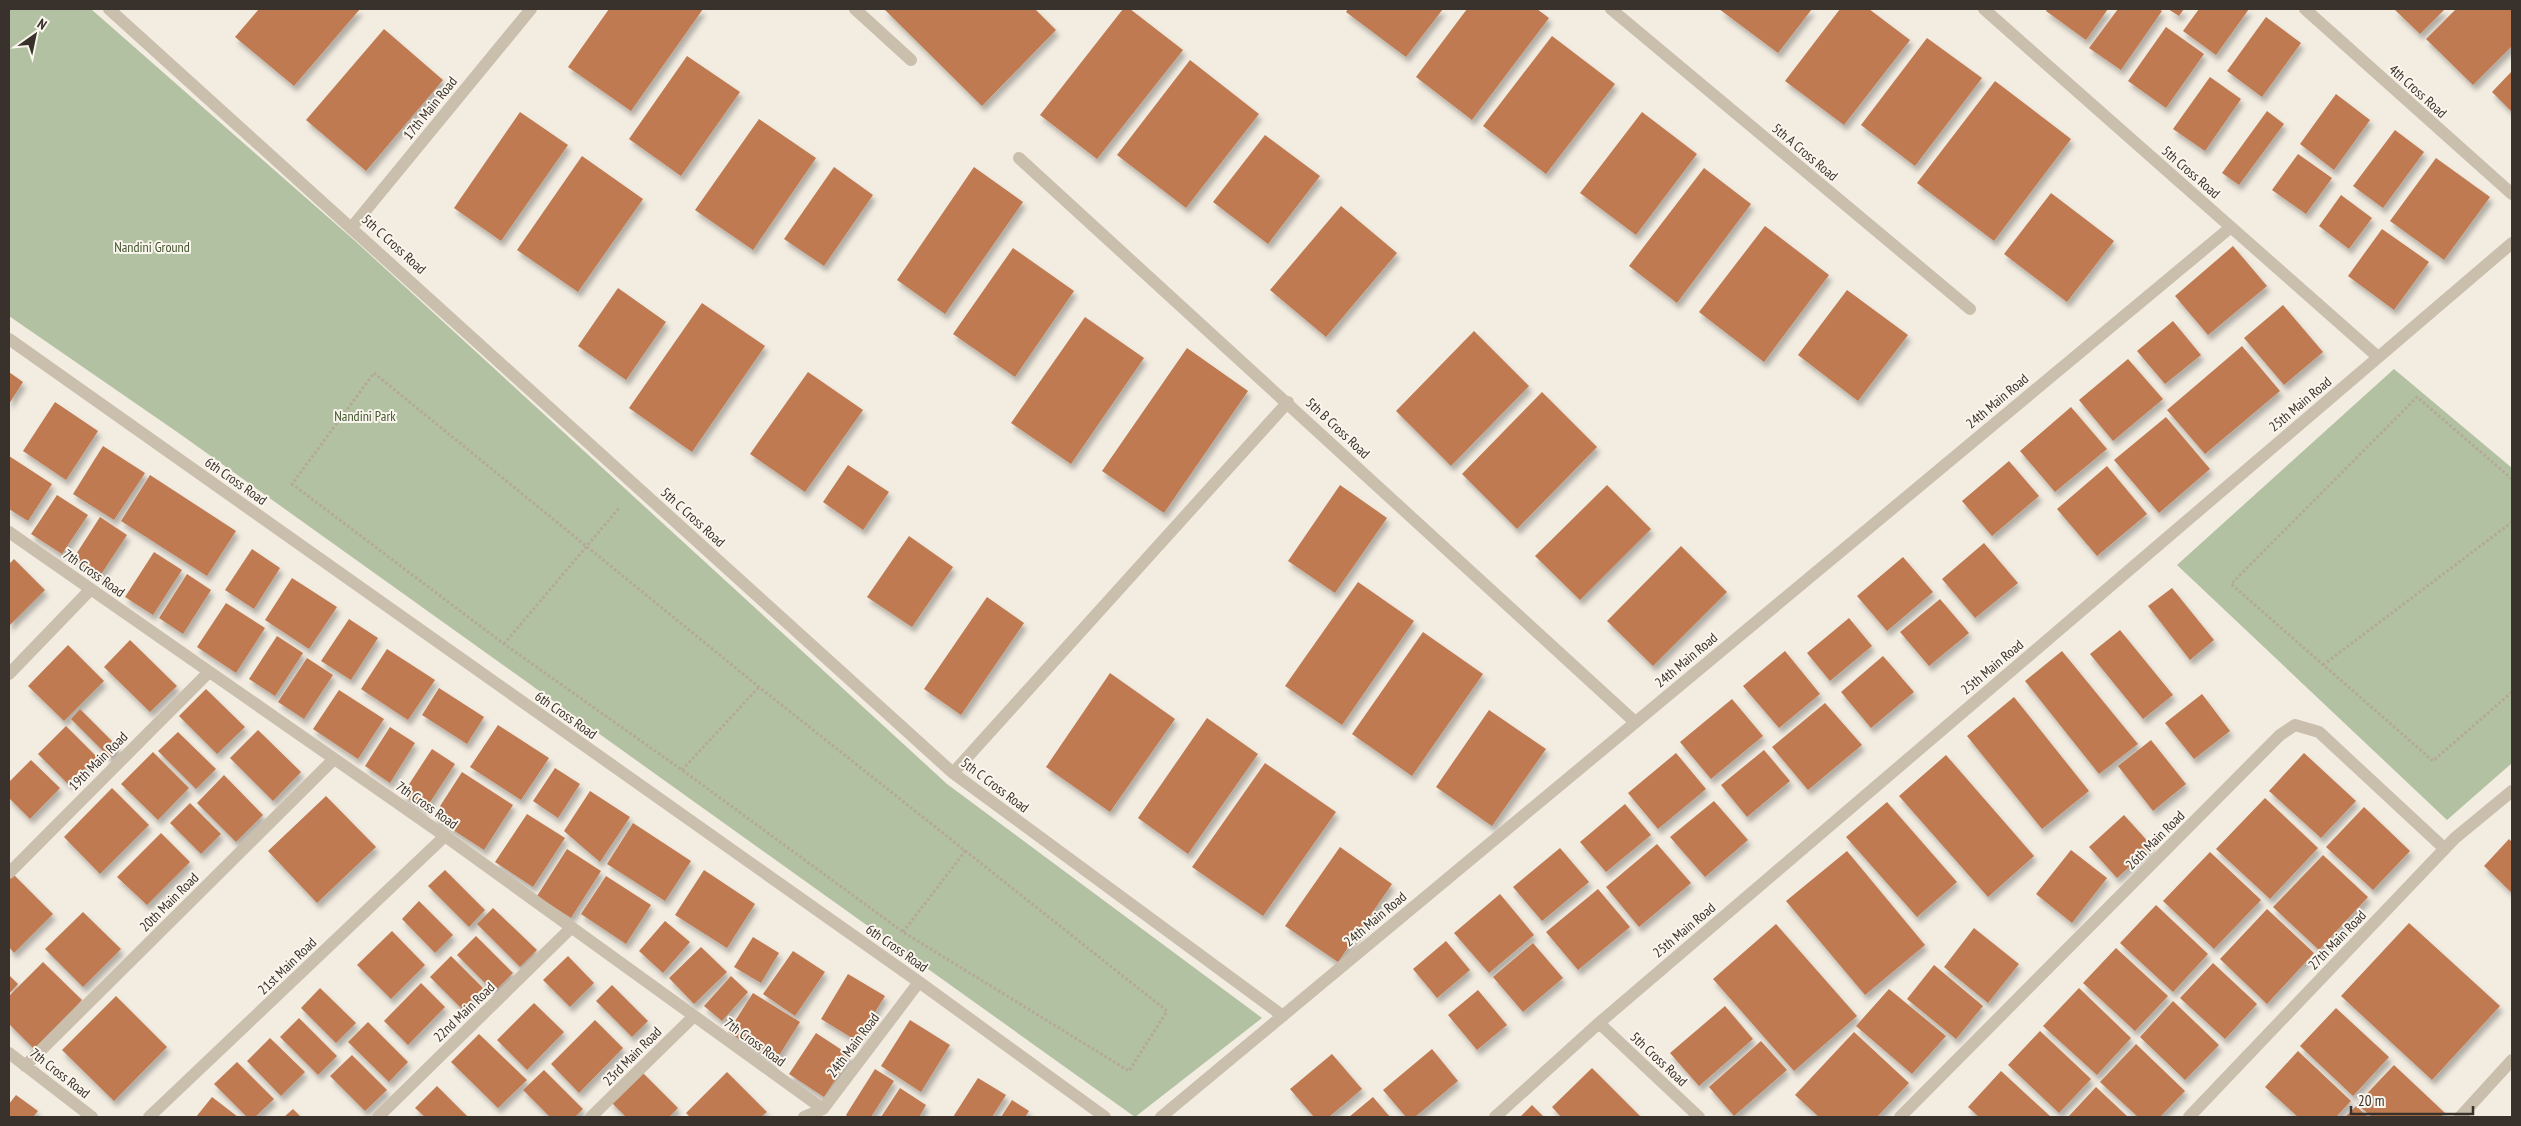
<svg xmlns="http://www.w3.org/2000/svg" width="2521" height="1126" viewBox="0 0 2521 1126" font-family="'PT Sans Narrow',sans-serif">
<defs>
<filter id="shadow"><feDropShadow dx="3" dy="5.5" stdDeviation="2.5" flood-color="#0004"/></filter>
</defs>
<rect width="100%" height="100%" fill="#f2ece1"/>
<path fill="#b2c1a1" d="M9 9H91L354 240 947 784 1262 1018 1135 1117 180 434 9 316Z
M2394 369 2512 468V763L2447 820 2177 565Z"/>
<path fill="#c07a51" filter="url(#shadow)" d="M259 9H360L294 86 235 37Z
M609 9H703L631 111 568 67Z
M884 9H1035L1056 30 982 106Z
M1123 9H1130L1183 50 1097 159 1040 115Z
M1348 9H1443L1406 57 1346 12Z
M1467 9H1537L1549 18 1472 120 1416 77Z
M1719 9H1812L1778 53Z
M1840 9H1869L1910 40 1844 125 1785 81Z
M2047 9H2108L2086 40 2046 11Z
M2118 9H2159L2162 11 2121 70 2089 48Z
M2168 9H2184L2179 16Z
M2199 9H2249L2216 55 2183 31Z
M2394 9H2445L2420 34Z
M2456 9H2512V46L2473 85 2426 39Z
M2266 17 2301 43 2262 97 2227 71Z
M2166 27 2204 54 2166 108 2128 81Z
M384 29 443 80 366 171 306 120Z
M1552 36 1615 84 1546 174 1483 126Z
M1927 38 1982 78 1915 166 1861 125Z
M687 56 740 92 681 176 629 139Z
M1190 60 1259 114 1186 208 1117 155Z
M2512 71V112L2492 92Z
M2210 77 2241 99 2205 151 2173 129Z
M1995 81 2071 139 1994 241 1917 183Z
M2336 94 2370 120 2334 170 2300 144Z
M2267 111 2284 124 2239 185 2222 173Z
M520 112 568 145 501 241 454 208Z
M1642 112 1697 154 1636 235 1580 193Z
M759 119 816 158 753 250 695 210Z
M2395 130 2424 152 2383 208 2353 186Z
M1265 135 1320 176 1268 244 1213 202Z
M2298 154 2332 178 2306 214 2272 190Z
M582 156 643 199 578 292 517 250Z
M2436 158 2490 197 2444 260 2390 221Z
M834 167 873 195 824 266 784 239Z
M974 167 1023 202 945 314 897 280Z
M1704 168 1751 204 1677 303 1629 266Z
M2051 193 2114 241 2067 302 2004 254Z
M2341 195 2372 218 2349 249 2319 226Z
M1341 206 1397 253 1326 337 1270 290Z
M1765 226 1829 275 1764 362 1699 312Z
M2382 229 2429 262 2394 310 2348 276Z
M2233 246 2267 286 2208 335 2175 296Z
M1013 248 1074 291 1015 377 953 334Z
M618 288 666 322 626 380 578 346Z
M1847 290 1908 335 1858 401 1798 355Z
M702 303 765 346 692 452 629 408Z
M2283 305 2323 352 2284 385 2244 338Z
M1085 317 1144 358 1071 464 1011 423Z
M2173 321 2201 355 2165 384 2137 351Z
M1474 331 1529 386 1451 466 1396 411Z
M2242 346 2280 391 2205 454 2167 410Z
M1187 348 1248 391 1164 513 1102 471Z
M2128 359 2163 399 2113 441 2079 400Z
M9 372 23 382 9 404Z
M808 372 863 410 805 492 750 454Z
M1542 392 1597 447 1517 529 1462 474Z
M55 402 98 431 66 480 23 451Z
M2071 407 2107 449 2055 492 2020 451Z
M2166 417 2210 469 2159 513 2114 460Z
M103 446 145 473 114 520 73 494Z
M9 456 52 484 28 521 9 509Z
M2009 461 2039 496 1992 536 1962 501Z
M848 465 889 492 863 530 823 502Z
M2107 466 2147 514 2097 556 2057 509Z
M150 475 236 531 207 576 121 521Z
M1340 485 1387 518 1335 593 1288 561Z
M1607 485 1651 529 1580 600 1535 556Z
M57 495 88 515 62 554 31 534Z
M100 517 127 535 100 576 73 559Z
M909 536 953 567 912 627 867 597Z
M1984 543 2018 583 1975 618 1942 579Z
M1681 546 1727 592 1653 666 1607 621Z
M252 549 280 568 254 609 225 590Z
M154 552 182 570 153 615 125 597Z
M1903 557 1933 592 1887 631 1857 596Z
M14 559 45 590 9 626V564Z
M187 574 211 590 183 634 159 618Z
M292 578 337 607 309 649 265 620Z
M1358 582 1414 621 1342 725 1285 686Z
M2172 588 2214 640 2190 660 2148 606Z
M987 597 1024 623 961 715 924 689Z
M1940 599 1969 633 1929 666 1900 632Z
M226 603 265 628 236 673 197 647Z
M1849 618 1872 646 1830 681 1807 653Z
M349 619 378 638 351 680 321 661Z
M2120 630 2173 695 2143 719 2090 654Z
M1423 632 1483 674 1412 776 1352 734Z
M277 636 303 653 275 696 249 679Z
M130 640 177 686 150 712 104 667Z
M68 645 104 681 64 721 28 686Z
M387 649 435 680 408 720 361 689Z
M1785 651 1820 694 1779 728 1743 686Z
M2062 651 2138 744 2099 774 2025 681Z
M1883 656 1914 692 1871 728 1841 692Z
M307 658 333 675 304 719 278 702Z
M1110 673 1175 719 1110 812 1046 767Z
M439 688 484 717 467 744 422 715Z
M206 689 245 727 217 754 179 716Z
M339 690 384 719 358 759 313 729Z
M2202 694 2230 731 2194 759 2165 723Z
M2014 697 2089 791 2042 829 1967 736Z
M1732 699 1763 736 1711 779 1680 742Z
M1825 703 1862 745 1808 790 1772 747Z
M80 709 119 748 110 758 71 719Z
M1489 710 1546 749 1492 826 1436 787Z
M1207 718 1258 754 1188 854 1138 818Z
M498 725 549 758 521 800 470 767Z
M66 726 97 757 69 785 38 754Z
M390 727 415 743 390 783 365 766Z
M258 730 301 772 273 801 230 758Z
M178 732 216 769 196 789 158 751Z
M2151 740 2186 784 2153 811 2118 766Z
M432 749 455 764 425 810 402 795Z
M1764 750 1790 781 1747 817 1721 785Z
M153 752 189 788 158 820 121 784Z
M1676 753 1706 789 1658 829 1628 793Z
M2304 753 2356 801 2321 838 2269 791Z
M1946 755 2034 856 1988 897 1899 796Z
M31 760 60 788 30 819 9 798V782Z
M1265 763 1336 812 1263 916 1192 867Z
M555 768 580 784 558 818 533 801Z
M462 772 513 805 484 850 433 817Z
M224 775 263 815 236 842 197 803Z
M112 788 149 825 100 874 64 837Z
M590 791 630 817 600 862 564 831Z
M326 796 376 847 317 903 268 851Z
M2265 798 2318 848 2270 899 2216 849Z
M1714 801 1748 840 1705 877 1670 837Z
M1887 802 1957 882 1917 917 1846 837Z
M190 803 221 834 201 854 170 823Z
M1625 804 1651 835 1606 872 1580 842Z
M2364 807 2410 851 2373 890 2326 847Z
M527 814 565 838 533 887 495 862Z
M2124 815 2152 846 2117 878 2089 847Z
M633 823 691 861 665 901 607 864Z
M161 833 190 862 147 905 117 877Z
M2509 839 2512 842V893L2484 866Z
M1657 844 1691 883 1639 927 1606 887Z
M1340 847 1392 884 1338 962 1285 926Z
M1560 848 1589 882 1542 921 1513 887Z
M567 849 601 871 571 918 537 896Z
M2071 850 2107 878 2072 923 2036 894Z
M1847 851 1925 945 1865 995 1786 901Z
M2210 852 2261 900 2214 949 2163 901Z
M2323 855 2368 897 2319 950 2273 907Z
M445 870 485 910 469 927 428 886Z
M704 870 755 904 727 948 675 915Z
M13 874 53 914 14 953 9 947V878Z
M606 876 651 905 626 944 581 914Z
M1598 889 1630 927 1578 970 1546 932Z
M1500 894 1534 935 1489 973 1454 933Z
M419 901 453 935 435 953 402 919Z
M2156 905 2208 954 2173 992 2120 943Z
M493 908 537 950 520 967 477 924Z
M2267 909 2314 953 2267 1004 2220 959Z
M83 912 121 949 83 987 45 949Z
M665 921 690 942 663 973 639 951Z
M2409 923 2500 1006 2432 1080 2341 996Z
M1776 924 1857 1016 1794 1071 1713 979Z
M1974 928 2019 964 1988 1003 1944 967Z
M392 931 425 965 391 999 357 965Z
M476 936 513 973 494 992 457 955Z
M753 937 779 953 761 983 734 967Z
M1446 941 1470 970 1437 998 1413 969Z
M1533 943 1563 978 1523 1012 1493 977Z
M701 947 727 972 694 1004 669 978Z
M2116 948 2168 996 2135 1031 2083 983Z
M793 951 825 972 795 1016 763 994Z
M451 956 483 988 462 1009 430 977Z
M568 956 594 983 570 1007 543 980Z
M43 962 82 1000 34 1049 9 1024V996Z
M2213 963 2257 1004 2225 1039 2180 998Z
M1934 965 1983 1006 1956 1039 1907 999Z
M848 974 885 996 857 1041 821 1019Z
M9 975 18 984 9 994Z
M731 976 748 992 722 1021 704 1006Z
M421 983 445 1007 408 1045 384 1021Z
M612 985 648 1021 632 1037 596 1001Z
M320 988 356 1023 336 1043 301 1008Z
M2079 988 2131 1038 2097 1075 2043 1026Z
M1889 989 1946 1036 1912 1074 1856 1026Z
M1478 990 1507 1025 1477 1050 1448 1015Z
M753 993 800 1022 775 1062 728 1032Z
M116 996 167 1047 114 1101 62 1050Z
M2173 1001 2219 1045 2185 1080 2140 1037Z
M534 1003 564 1032 527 1070 497 1040Z
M1725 1006 1753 1039 1699 1086 1670 1053Z
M2336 1008 2389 1057 2353 1096 2300 1046Z
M299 1018 337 1056 318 1075 280 1037Z
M595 1020 623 1048 579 1093 551 1064Z
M910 1020 950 1045 921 1092 881 1066Z
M368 1022 408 1062 389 1082 348 1042Z
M2040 1031 2091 1079 2059 1113 2008 1065Z
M1854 1032 1909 1083 1877 1117H1819L1795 1095Z
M816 1033 851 1056 824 1097 789 1074Z
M479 1034 527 1080 498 1108 451 1062Z
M270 1038 305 1072 281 1096 247 1061Z
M1761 1041 1787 1070 1734 1116 1709 1087Z
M2136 1044 2185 1091 2160 1117H2138L2100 1082Z
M1432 1049 1458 1081 1415 1117H1406L1383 1090Z
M2298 1051 2351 1101 2336 1117H2298L2265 1087Z
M1332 1054 1362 1089 1329 1117H1314L1290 1089Z
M352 1055 387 1090 365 1111 330 1076Z
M237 1062 274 1099 255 1117H247L214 1084Z
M2394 1065 2445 1113 2440 1117H2372L2357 1104Z
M1592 1068 1641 1117H1561L1552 1107Z
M875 1069 894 1081 871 1117H848L846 1115Z
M544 1070 583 1109 575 1117H550L523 1090Z
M641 1071 678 1108 669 1117H626L610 1101Z
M2001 1071 2051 1117H1979L1968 1107Z
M727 1072 767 1112 761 1117H690L686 1113Z
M978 1078 1006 1095 992 1117H953Z
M437 1086 468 1117H425L415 1108Z
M2096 1087 2128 1117H2068Z
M900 1088 926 1105 919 1117H881Z
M16 1095 38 1111 33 1117H9V1104Z
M212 1097 238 1117H196Z
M1373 1097 1390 1117H1349Z
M1012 1100 1029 1111 1025 1117H1001Z
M1532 1105 1544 1117H1520Z
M2356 1106 2368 1117H2345Z
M293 1109 301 1117H284Z"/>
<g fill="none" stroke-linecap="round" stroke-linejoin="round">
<path stroke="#b6a897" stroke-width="3" stroke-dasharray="2.5 2.5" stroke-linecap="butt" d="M374 373 759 687 1167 1011 1129 1071 903 932 682 770 504 644 292 484Z
M2512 479 2417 397 2231 584 2433 761 2512 692
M504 644 619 508
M2323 665 2512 522
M682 770 759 687
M903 932 966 850"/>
<path stroke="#cabead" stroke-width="12" d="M109 9 953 773 1283 1016
M855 9 911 60
M1611 9 1970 309
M1984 9 2378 357
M2305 9 2512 194
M1019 158 1635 722
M352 227 531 9
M9 339 919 982 1105 1117
M9 532 445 836 823 1109
M9 674 91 589
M953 773 1288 402
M9 873 209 672
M1599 1023 1699 1117
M9 1053 92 1117
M25 1066 334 759
M149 1117 445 836
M378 1117 571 928
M591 1117 694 1016
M804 1117 823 1109 919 982
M1161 1117 2231 227
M1495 1117 1599 1023 2512 243
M1900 1117 2280 735 2295 725 2319 732 2445 849
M2189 1117 2455 838 2512 791
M2460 1117 2512 1060"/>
</g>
<g text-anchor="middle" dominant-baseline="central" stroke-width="4" stroke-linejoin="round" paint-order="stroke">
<g font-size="14" fill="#39312b" stroke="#faf6ed">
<text transform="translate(2418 91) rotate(42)">4th Cross Road</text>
<text transform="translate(430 108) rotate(-51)">17th Main Road</text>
<text transform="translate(1805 152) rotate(40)">5th A Cross Road</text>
<text transform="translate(2191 172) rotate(41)">5th Cross Road</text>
<text transform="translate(394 244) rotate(42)">5th C Cross Road</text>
<text transform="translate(1997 401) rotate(-40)">24th Main Road</text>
<text transform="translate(2300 404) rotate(-40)">25th Main Road</text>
<text transform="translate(1338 428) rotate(43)">5th B Cross Road</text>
<text transform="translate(236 481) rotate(35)">6th Cross Road</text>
<text transform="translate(693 517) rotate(42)">5th C Cross Road</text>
<text transform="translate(94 573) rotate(35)">7th Cross Road</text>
<text transform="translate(1686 660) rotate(-40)">24th Main Road</text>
<text transform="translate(1992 667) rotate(-40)">25th Main Road</text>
<text transform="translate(566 715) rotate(35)">6th Cross Road</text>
<text transform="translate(98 761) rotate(-45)">19th Main Road</text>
<text transform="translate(995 785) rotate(37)">5th C Cross Road</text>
<text transform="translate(427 805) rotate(35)">7th Cross Road</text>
<text transform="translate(2155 840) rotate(-45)">26th Main Road</text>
<text transform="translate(169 902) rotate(-45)">20th Main Road</text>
<text transform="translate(1375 919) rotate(-40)">24th Main Road</text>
<text transform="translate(1684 930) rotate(-40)">25th Main Road</text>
<text transform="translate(2337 940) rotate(-46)">27th Main Road</text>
<text transform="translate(897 948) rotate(35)">6th Cross Road</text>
<text transform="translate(287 966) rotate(-44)">21st Main Road</text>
<text transform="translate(464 1012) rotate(-44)">22nd Main Road</text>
<text transform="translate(755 1042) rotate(36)">7th Cross Road</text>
<text transform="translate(853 1045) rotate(-53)">24th Main Road</text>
<text transform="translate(632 1056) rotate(-45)">23rd Main Road</text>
<text transform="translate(1659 1059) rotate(43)">5th Cross Road</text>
<text transform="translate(60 1073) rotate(38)">7th Cross Road</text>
</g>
<g font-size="14" fill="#435630" stroke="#faf6ed">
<text x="152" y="247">Nandini Ground</text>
<text x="365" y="416">Nandini Park</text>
</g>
</g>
<rect width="2521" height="1126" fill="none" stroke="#39312b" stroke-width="20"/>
<g transform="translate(35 35) rotate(33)" stroke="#faf6ed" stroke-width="4" paint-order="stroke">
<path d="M0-4L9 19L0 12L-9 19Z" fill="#39312b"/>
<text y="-8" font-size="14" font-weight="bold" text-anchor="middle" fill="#39312b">N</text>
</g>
<path d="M2351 1106v8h122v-8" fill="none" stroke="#39312b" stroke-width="2.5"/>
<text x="2358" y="1106" font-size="15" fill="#39312b" stroke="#faf6ed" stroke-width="4" paint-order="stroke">20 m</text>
</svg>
